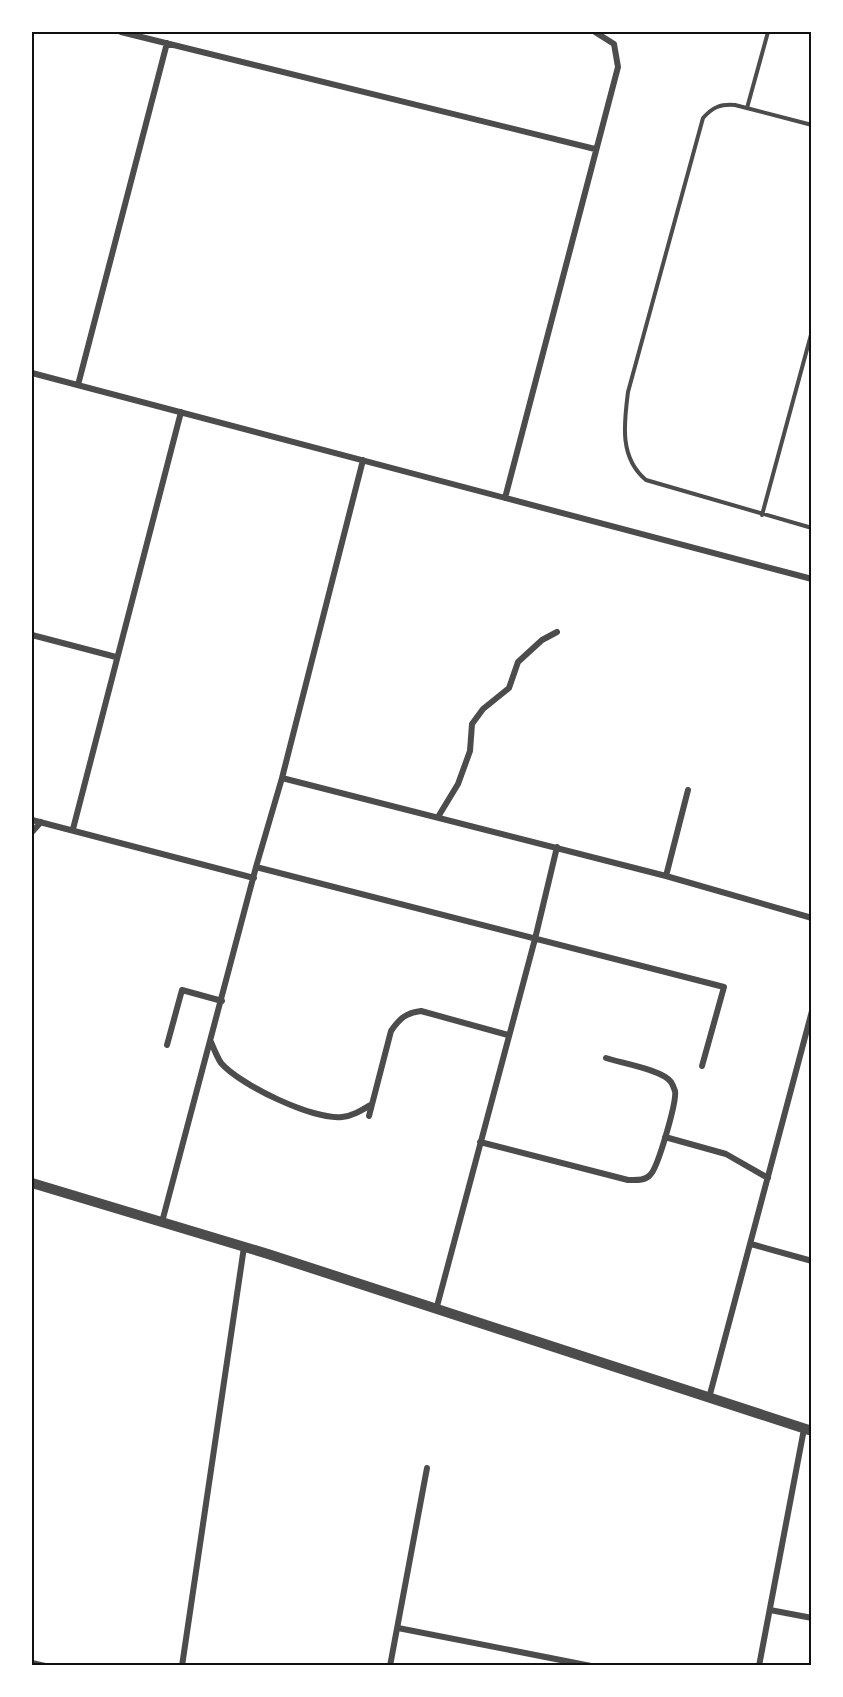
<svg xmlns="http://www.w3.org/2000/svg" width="843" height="1697" viewBox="0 0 843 1697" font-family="Helvetica,sans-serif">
<rect width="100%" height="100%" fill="#fff"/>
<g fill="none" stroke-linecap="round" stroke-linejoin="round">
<path stroke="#4c4c4c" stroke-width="4" d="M747 108 768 32
M812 125 735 105C720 104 713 107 703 118L628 392C624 423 619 458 646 480L812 528
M762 515 812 331"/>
<path stroke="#4c4c4c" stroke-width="6" d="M121 32 595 149
M32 373 812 579
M78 385 167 43
M505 498 618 67 614 44 595 32
M32 635 116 657
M282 778 666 876 688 790
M438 817 458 784 470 751 472 724 483 709 509 688 518 662 542 640 557 632
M32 820 254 878
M73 829 181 412
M32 832 41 822
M256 867 724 987 702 1066
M666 876 812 918
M211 1042C214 1049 217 1057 221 1063 240 1085 313 1120 342 1117 353 1116 362 1110 372 1104
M167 1045 182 990 222 1001
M369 1116 391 1031C400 1018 406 1013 421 1011L508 1035
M665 1137 726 1154 768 1178
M480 1142 628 1180C636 1180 645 1181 650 1175 658 1168 677 1101 675 1091 674 1088 673 1085 671 1082 663 1070 621 1063 606 1058
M162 1222 256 867 282 778 363 460
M751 1244 812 1261
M436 1310 535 939 557 847
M709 1398 812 1011
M770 1610 812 1618
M398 1628 591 1666
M32 1663 45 1666
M182 1666 244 1247
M390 1666 427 1468
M759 1666 804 1429"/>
<path stroke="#4c4c4c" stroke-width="10" d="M32 1183 268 1254 812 1431"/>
</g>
<rect width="843" height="1697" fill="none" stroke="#ffffff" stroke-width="66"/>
<rect x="33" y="33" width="777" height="1631" fill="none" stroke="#111" stroke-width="2"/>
</svg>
